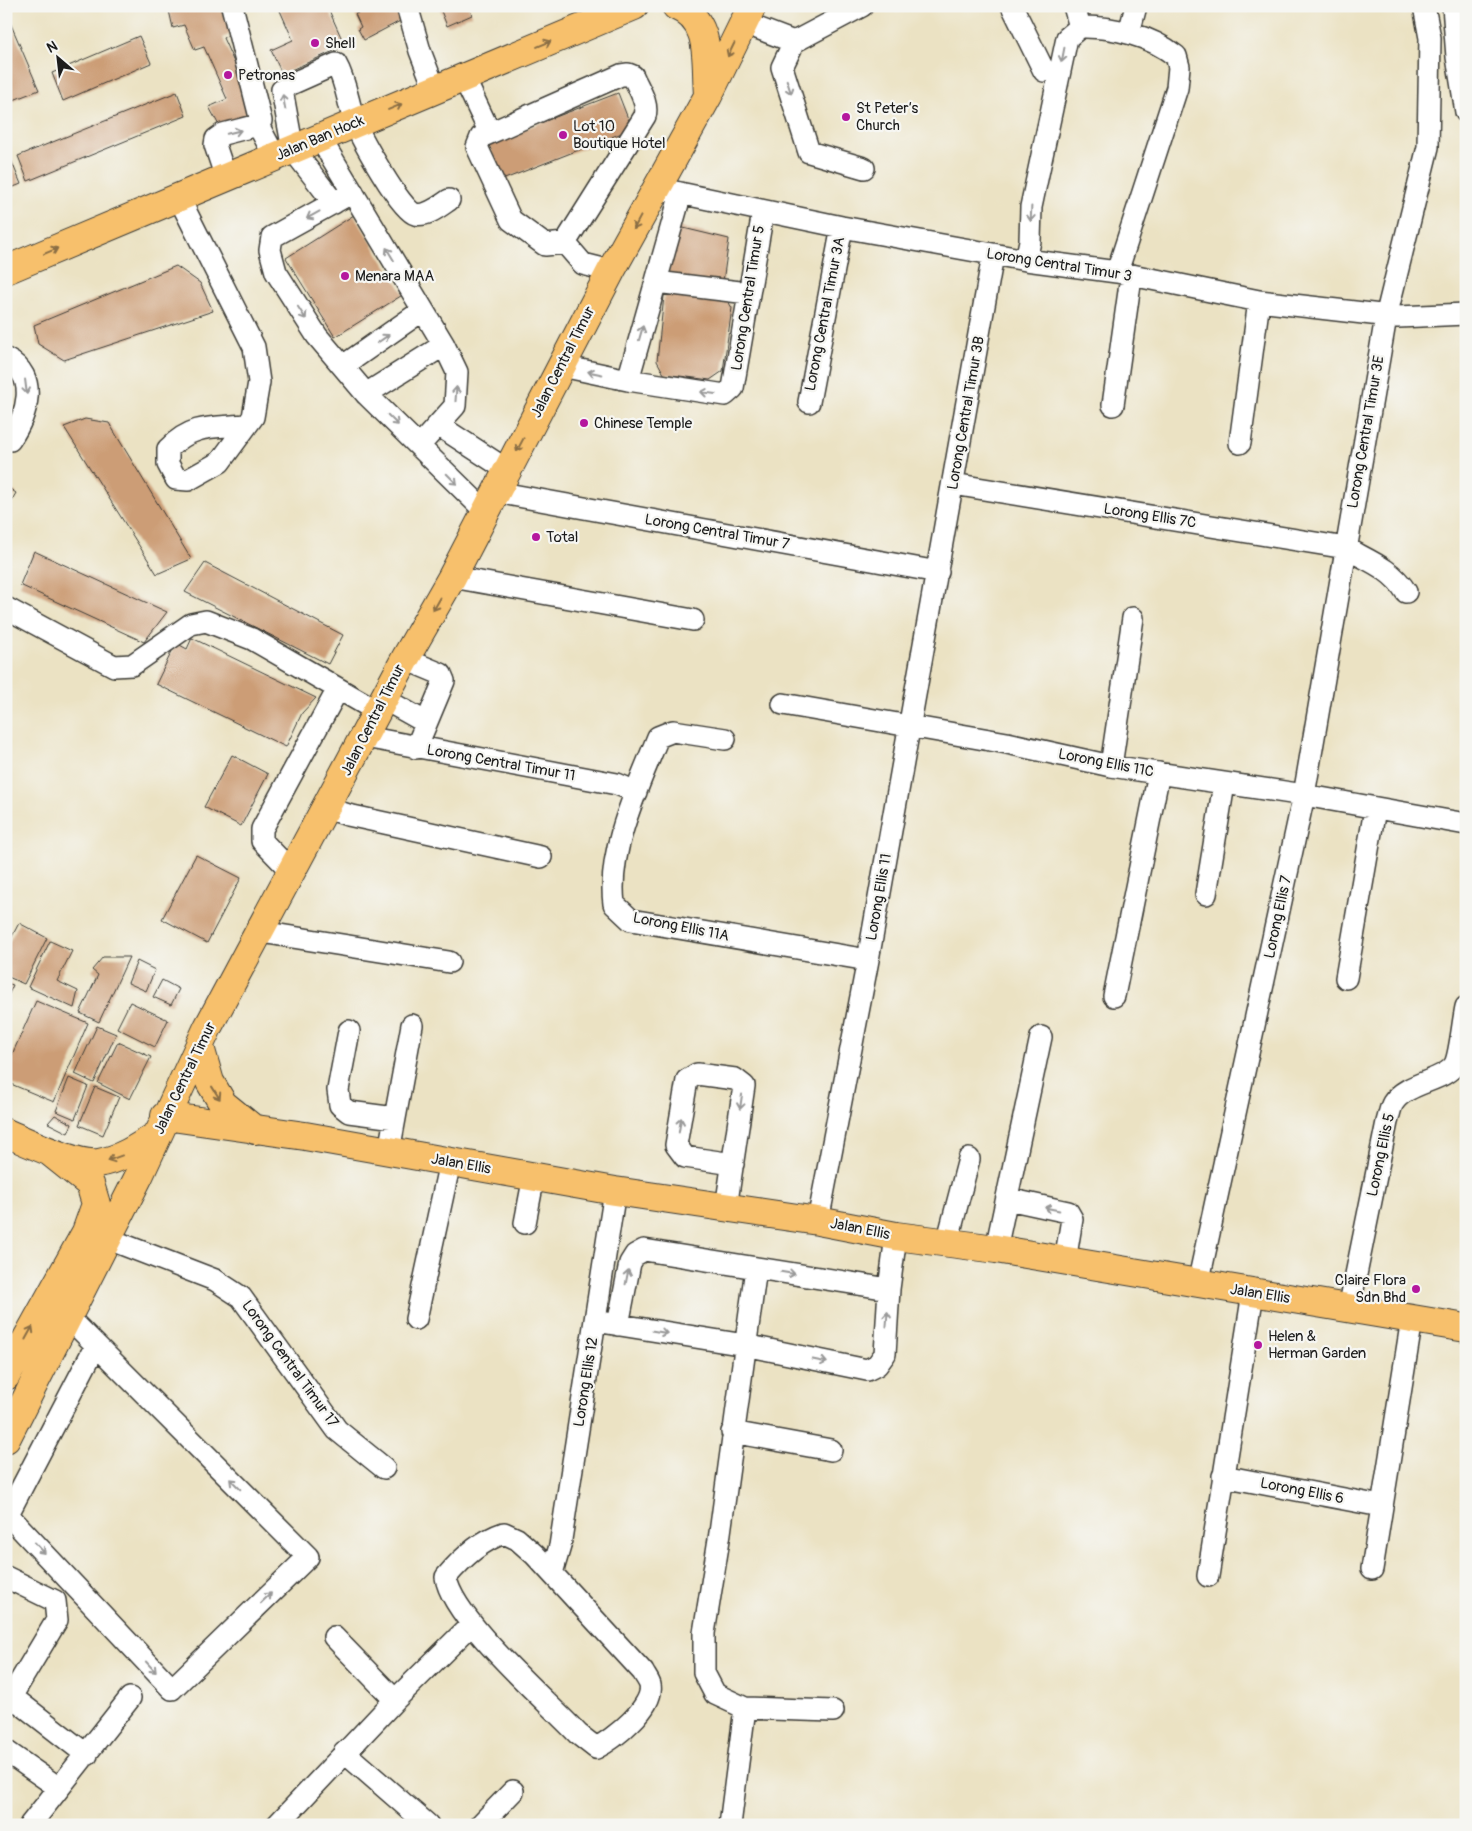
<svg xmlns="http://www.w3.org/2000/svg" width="1472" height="1831" viewBox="0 0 1472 1831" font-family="Pangolin,sans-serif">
<rect width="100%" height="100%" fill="#f6f6f2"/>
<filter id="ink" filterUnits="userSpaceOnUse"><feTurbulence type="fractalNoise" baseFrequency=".02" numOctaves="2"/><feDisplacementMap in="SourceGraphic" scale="10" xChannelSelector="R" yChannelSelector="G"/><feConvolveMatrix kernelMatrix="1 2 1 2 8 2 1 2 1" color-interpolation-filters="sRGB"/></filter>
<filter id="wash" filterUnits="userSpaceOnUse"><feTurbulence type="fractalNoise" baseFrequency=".0096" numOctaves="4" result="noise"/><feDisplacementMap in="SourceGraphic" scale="20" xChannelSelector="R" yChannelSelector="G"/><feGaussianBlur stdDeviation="1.12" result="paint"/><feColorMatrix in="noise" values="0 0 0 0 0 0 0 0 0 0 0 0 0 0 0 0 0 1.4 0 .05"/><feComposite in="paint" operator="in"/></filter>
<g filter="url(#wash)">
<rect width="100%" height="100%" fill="#ebe2c3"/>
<g id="blocks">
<path fill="#cc9d76" d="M168 6H220L232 33 223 38 257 113 221 129 209 107 227 99 204 47 195 50 184 25 173 28Z
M278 6H332L328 8 345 46 282 74 271 50 293 40Z
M355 6H397L404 19 364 40 358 29 361 27 355 14 358 13Z
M439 6H468L472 15 447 26Z
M6 13 39 90 11 101 6 89Z
M139 36 151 63 63 101 52 73Z
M177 92 186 116 28 181 18 156Z
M618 93 632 129 502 180 488 143Z
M11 160 21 184 6 190V161Z
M354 215 404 294 335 337 286 258Z
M675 226 729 239 722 289 667 280Z
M176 266 200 283 213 311 64 360 38 344 34 325Z
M675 286 725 296 732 308 723 371 710 380 664 374 657 361 664 296Z
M6 372 13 379 6 389Z
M85 419 109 423 191 559 157 574 64 427Z
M6 486 16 493 6 510Z
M34 551 167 612 144 642 20 585Z
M205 563 343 635 328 664 185 592Z
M192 638 316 698 302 713 286 747 156 684 176 643 187 649Z
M232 755 268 774 241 826 204 807Z
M196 855 241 878 207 943 162 919Z
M19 923 47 938 24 984 6 976V948Z
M50 941 72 951 57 981 78 991 74 1008 28 987Z
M103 957H129L99 1022 80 1013 98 975 92 970Z
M137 961 155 970 146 991 128 983Z
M162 980 179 989 171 1005 153 997Z
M6 983 13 985 6 1000Z
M36 1001 88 1023 54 1102 6 1082V1068Z
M130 1002 168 1020 155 1047 117 1028Z
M97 1026 116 1034 94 1083 75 1074Z
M118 1042 151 1057 130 1099 98 1083Z
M69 1078 88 1086 75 1119 56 1111Z
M95 1087 119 1097 103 1135 79 1125Z
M55 1115 72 1124 68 1133 48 1123Z"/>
</g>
</g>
<g filter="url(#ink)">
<use href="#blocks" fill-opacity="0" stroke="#3b3a35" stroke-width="1"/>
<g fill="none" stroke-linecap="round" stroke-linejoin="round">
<defs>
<path id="minor" d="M232 6 261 121 258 125 275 157
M407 6 420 51 435 90
M862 6 794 42 782 67 809 152 864 168
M1012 6 1044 71
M1074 6 1080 27
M1453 6 1457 57 1466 112
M744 23 794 42
M1129 33 1136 6
M628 74 633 76C638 88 649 103 645 116L565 243 545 245 511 220 477 147 481 137 621 75Z
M464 78 490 133
M320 138 444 345 457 372 455 406 419 446
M226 178 215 145 216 139 223 134 258 125
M656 188 842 227 1026 260 1117 272 1259 301 1398 317 1466 314
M353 192 272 237 270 250 276 272 317 336 366 394 485 511
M179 198 254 347 259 382 253 417 220 462 188 480 176 479 168 464V449C193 423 214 428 247 425
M334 203 293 150 282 90 291 84 336 64C346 81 348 104 355 123 361 138 401 211 415 214 427 217 440 206 449 200
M565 243 583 264 611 271
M1026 260 1030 241 1031 207 1067 38 1080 27C1112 26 1151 36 1176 56L1179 67 1177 88 1117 272
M656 282 748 293
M6 359C40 376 27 415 10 440H6
M343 366 423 310
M562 366 628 380 725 395 733 388 763 212
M628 380 681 193
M366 394 444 345
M809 402 842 227
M1113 405 1131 277
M438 425 507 470
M1240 443 1259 301
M953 484 1346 548C1369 561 1392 569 1406 592
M496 492 938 572
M452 577 693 620
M6 608 114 666 132 665 191 624 206 621 252 639 377 711
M405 659 441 674 444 681 416 748
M384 699 425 722
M783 704 1007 743 1111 766 1304 795 1466 824
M365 737 617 784 636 792
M725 739 673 731 658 737C638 787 607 850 614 904L631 920 868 960
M1111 766 1133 618
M327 808 348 815 541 857
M292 872 262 841V829L338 689
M1206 894 1224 784
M261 932 449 962
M1346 978 1375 809
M1114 996 1159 773
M349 1031 338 1090 340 1105 349 1112 395 1118
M389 1151 412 1025
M1008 1199 1068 1212 1072 1219 1065 1261
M726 1208 744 1086 735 1079 697 1074 687 1080 676 1145 685 1157 733 1164
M818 1221 868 960 993 255
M525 1223 534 1176
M106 1238 215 1280 241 1297 337 1430 384 1468
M947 1243 969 1159
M996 1249 1041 1037
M756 1268 720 1533 704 1633V1673L715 1694 745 1708 833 1711
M1198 1284 1304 795 1386 317 1428 147 1430 38 1424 6
M1349 1309 1387 1122C1389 1116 1390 1108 1393 1103 1406 1082 1446 1081 1455 1064 1460 1054 1463 1020 1466 1007
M416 1319 450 1162
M595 1321 745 1345 867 1370 877 1365 885 1354 889 1289 896 1236
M618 1325 630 1263 635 1255 644 1250 889 1289
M732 1432 831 1450
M1223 1476 1381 1506
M6 1513 172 1689 308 1557 67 1316
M8 1514 96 1345
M504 1533 517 1539 535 1555 643 1672C645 1676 649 1681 650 1685 655 1707 612 1740 596 1748L578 1734C547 1701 451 1618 446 1577 462 1558 480 1541 504 1533Z
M1372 1569 1412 1319
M552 1573 560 1546 615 1191
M1208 1576 1253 1293
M6 1577 55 1601 57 1620 6 1705
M334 1637 395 1700
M11 1696 87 1755
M6 1751 59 1788
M344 1752 428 1825
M30 1825 130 1698
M277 1825 395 1700 472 1624
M480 1825 513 1791
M730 1825 745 1708"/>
<path id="major" d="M676 6C713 21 705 61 708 94
M6 270 634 6
M200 1047 210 1082 223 1104 255 1130
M165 1116 305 1136 615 1191 818 1221 896 1236 996 1249 1466 1328
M6 1133C28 1142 76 1166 98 1163 120 1160 139 1147 157 1135
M6 1376 86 1232 96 1204 90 1184 50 1152
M6 1439 139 1176 208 1027 405 659 452 577 611 271 708 96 752 6"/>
</defs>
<use href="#minor" stroke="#3b3a35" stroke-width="24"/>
<use href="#major" stroke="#3b3a35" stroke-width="30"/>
<use href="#minor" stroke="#fff" stroke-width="21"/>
<use href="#major" stroke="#f7c06c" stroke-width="28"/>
</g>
<defs><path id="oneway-shaft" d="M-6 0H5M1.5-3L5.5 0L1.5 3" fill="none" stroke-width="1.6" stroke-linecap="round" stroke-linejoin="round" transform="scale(1.25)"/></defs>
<g stroke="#8a6e44">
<use href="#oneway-shaft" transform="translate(544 44) rotate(-23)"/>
<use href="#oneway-shaft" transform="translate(731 50) rotate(116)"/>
<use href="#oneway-shaft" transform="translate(395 107) rotate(-23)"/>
<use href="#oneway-shaft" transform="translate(637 223) rotate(118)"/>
<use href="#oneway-shaft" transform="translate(51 251) rotate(-23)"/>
<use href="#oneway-shaft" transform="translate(520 445) rotate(118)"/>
<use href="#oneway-shaft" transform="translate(437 604) rotate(120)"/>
<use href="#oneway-shaft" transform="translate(216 1093) rotate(58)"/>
<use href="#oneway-shaft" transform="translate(115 1158) rotate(160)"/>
<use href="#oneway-shaft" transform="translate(29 1333) rotate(-61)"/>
</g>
<g stroke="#999">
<use href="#oneway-shaft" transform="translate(1063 55) rotate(101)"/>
<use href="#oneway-shaft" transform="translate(789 87) rotate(72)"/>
<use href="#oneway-shaft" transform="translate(284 102) rotate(-100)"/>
<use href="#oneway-shaft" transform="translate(234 132) rotate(-14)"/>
<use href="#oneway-shaft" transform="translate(1031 214) rotate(93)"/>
<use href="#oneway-shaft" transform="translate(313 215) rotate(151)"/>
<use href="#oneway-shaft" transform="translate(390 254) rotate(-121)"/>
<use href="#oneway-shaft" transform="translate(302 313) rotate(57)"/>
<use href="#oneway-shaft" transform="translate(641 333) rotate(-74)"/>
<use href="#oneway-shaft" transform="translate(383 339) rotate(-35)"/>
<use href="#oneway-shaft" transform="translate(595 373) rotate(-168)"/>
<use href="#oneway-shaft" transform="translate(26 387) rotate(83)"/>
<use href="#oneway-shaft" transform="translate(708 393) rotate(-172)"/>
<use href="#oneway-shaft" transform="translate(456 394) rotate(-86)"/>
<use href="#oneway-shaft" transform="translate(393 420) rotate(45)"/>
<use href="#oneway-shaft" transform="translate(452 479) rotate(45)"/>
<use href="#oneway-shaft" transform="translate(741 1102) rotate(98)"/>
<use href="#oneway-shaft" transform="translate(680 1125) rotate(-81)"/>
<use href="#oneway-shaft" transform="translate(1052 1209) rotate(-168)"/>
<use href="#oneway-shaft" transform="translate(788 1273) rotate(9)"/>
<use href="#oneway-shaft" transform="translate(627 1277) rotate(-79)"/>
<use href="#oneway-shaft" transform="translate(887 1319) rotate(-86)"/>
<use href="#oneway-shaft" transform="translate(660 1332) rotate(9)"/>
<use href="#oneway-shaft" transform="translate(820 1361) rotate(12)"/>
<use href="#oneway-shaft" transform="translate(235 1484) rotate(-135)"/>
<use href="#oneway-shaft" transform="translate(40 1548) rotate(47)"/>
<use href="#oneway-shaft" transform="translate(266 1598) rotate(-44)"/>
<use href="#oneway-shaft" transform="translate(151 1667) rotate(47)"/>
</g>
</g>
<g fill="#b5179e" stroke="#f6f6f2" stroke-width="2">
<circle cx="315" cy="43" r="5"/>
<circle cx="228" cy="75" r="5"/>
<circle cx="846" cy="117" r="5"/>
<circle cx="563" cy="135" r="5"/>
<circle cx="345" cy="276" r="5"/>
<circle cx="584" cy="423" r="5"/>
<circle cx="536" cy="537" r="5"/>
<circle cx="1416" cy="1289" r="5"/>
<circle cx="1258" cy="1345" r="5"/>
</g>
<g text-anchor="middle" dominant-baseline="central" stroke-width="4.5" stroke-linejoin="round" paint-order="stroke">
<g font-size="15" fill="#1c1c1c" stroke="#f6f6f2" text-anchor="start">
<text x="325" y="43">Shell</text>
<text x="238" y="75">Petronas</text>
<text x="856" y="108">St Peter’s<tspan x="856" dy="17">Church</tspan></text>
<text x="573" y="126">Lot 10<tspan x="573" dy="17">Boutique Hotel</tspan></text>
<text x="355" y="276">Menara MAA</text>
<text x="594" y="423">Chinese Temple</text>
<text x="546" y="537">Total</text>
<text x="1406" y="1280" text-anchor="end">Claire Flora<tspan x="1406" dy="17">Sdn Bhd</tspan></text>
<text x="1268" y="1336">Helen &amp;<tspan x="1268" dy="17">Herman Garden</tspan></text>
</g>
<g font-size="15" fill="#1c1c1c" stroke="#f6f6f2">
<text transform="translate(320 138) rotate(-23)">Jalan Ban Hock</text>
<text transform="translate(1059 265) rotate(9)">Lorong Central Timur 3</text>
<text transform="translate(748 298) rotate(-81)">Lorong Central Timur 5</text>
<text transform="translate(825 314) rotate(-79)">Lorong Central Timur 3A</text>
<text transform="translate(563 362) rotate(-63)">Jalan Central Timur</text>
<text transform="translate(966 413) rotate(-80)">Lorong Central Timur 3B</text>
<text transform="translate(1366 432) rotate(-80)">Lorong Central Timur 3E</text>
<text transform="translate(1150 516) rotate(9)">Lorong Ellis 7C</text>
<text transform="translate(717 532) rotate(10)">Lorong Central Timur 7</text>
<text transform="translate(373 720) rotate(-63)">Jalan Central Timur</text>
<text transform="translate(501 763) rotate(10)">Lorong Central Timur 11</text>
<text transform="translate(1106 763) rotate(11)">Lorong Ellis 11C</text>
<text transform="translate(879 897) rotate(-80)">Lorong Ellis 11</text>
<text transform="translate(1278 917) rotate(-78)">Lorong Ellis 7</text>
<text transform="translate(681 927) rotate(11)">Lorong Ellis 11A</text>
<text transform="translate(185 1078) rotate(-64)">Jalan Central Timur</text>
<text transform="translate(1381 1155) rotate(-78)">Lorong Ellis 5</text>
<text transform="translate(461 1164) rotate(10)">Jalan Ellis</text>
<text transform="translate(860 1229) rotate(11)">Jalan Ellis</text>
<text transform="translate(1260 1294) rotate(9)">Jalan Ellis</text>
<text transform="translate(290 1364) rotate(54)">Lorong Central Timur 17</text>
<text transform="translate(586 1382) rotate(-81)">Lorong Ellis 12</text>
<text transform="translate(1302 1491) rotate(11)">Lorong Ellis 6</text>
</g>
</g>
<rect width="1472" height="1831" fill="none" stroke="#f6f6f2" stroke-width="25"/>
<g transform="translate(58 58) rotate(332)" stroke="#f6f6f2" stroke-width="4" paint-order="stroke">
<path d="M0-4L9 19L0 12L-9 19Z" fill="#1c1c1c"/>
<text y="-8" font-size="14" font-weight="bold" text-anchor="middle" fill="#1c1c1c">N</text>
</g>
</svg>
